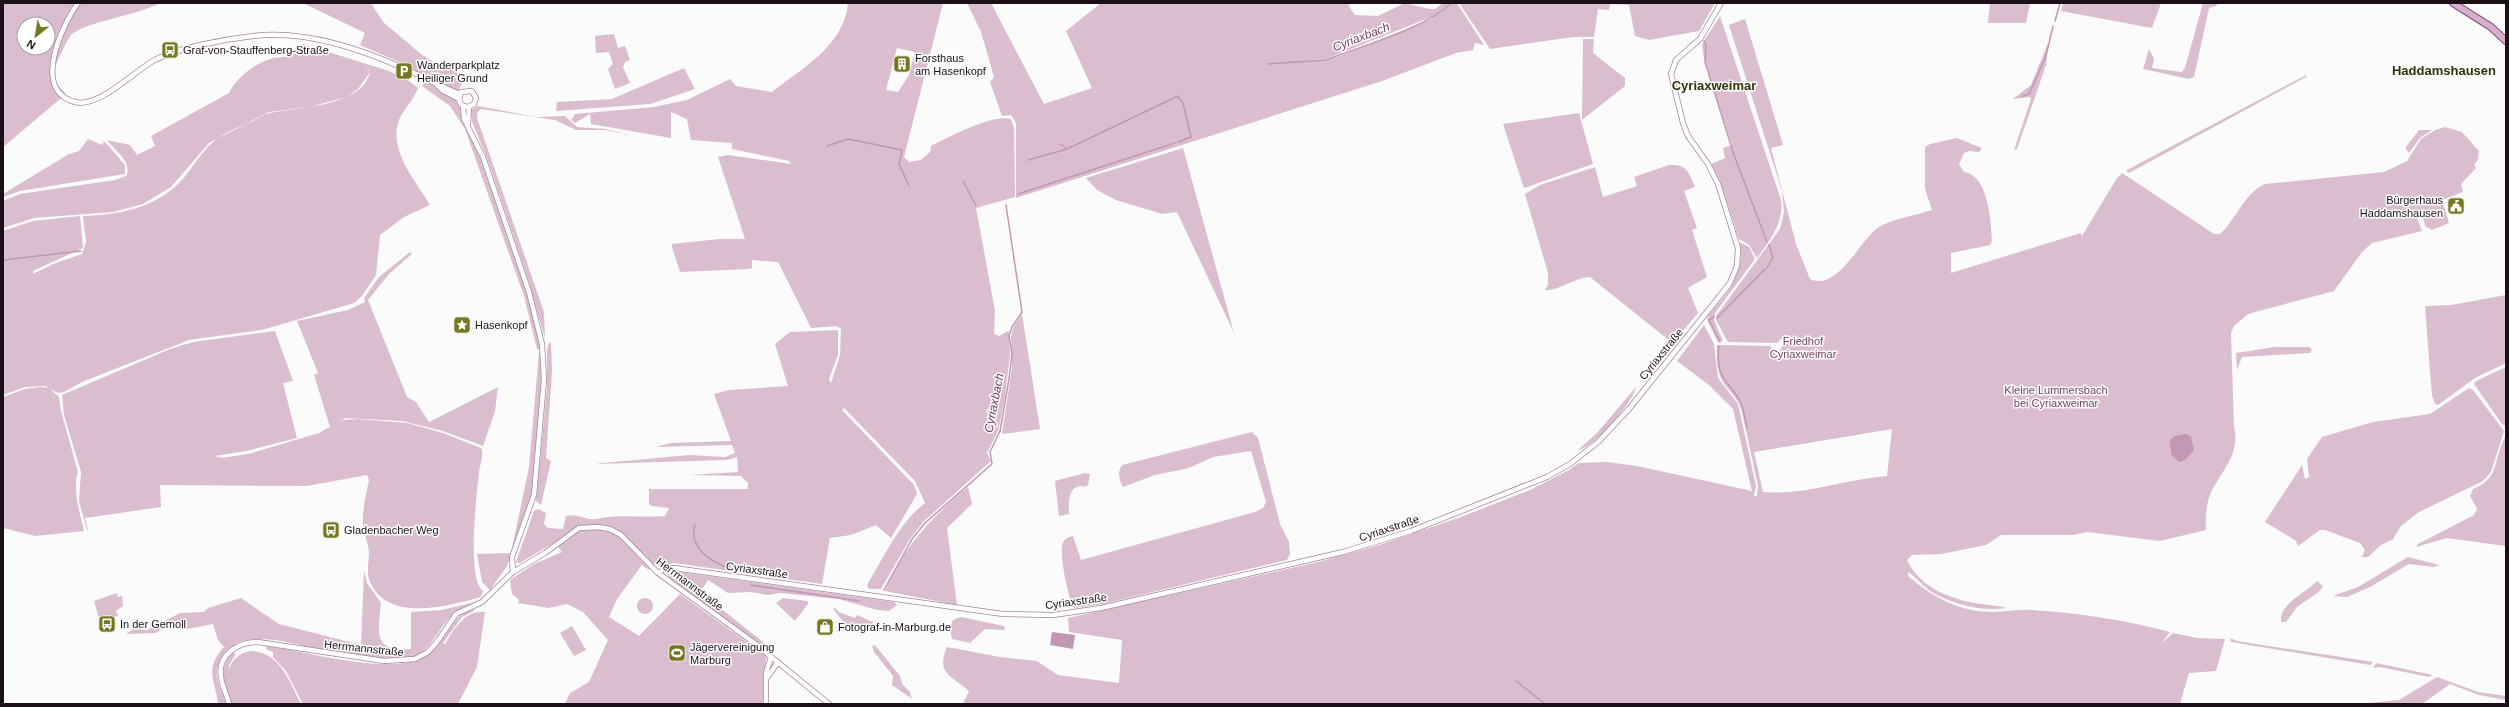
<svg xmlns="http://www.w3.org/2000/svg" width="2509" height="707" viewBox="0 0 2509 707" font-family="Arial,sans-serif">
<rect width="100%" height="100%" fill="#fbfbfb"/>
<path fill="#dabed0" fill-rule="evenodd" d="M3 3H160C136 16 88 21 72 34 66 40 58 62 53 70L57 84 66 94 3 147ZM24 24H48V48H24Z
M303 3H371L383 22 421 54 437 64 455 70 464 80 458 91H455L399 62 360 45 365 33Z
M848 3H943L904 157 909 162 921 160 930 152 931 146C949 137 992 114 1011 119L1014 128 1015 197 976 208 995 311 994 334 999 336 1008 331 1009 332 1010 354 1005 397 998 431 987 453 991 461 923 522 910 539 881 589H869L867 585C884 557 899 523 925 503L915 481 844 408 842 410 914 485 917 494 891 538 876 525 851 535 830 538 822 584 674 563 661 566 655 564 649 570 642 565 617 599 609 617 639 636 680 594 766 656 764 704H565L570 693 589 682 608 640 583 612 567 604 549 608 518 603 519 600 512 594 510 580 534 564 562 552 555 542 520 563 516 562 534 511 538 509 546 513 544 524 548 528 563 529 566 516C577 513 587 521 597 519 620 514 642 518 665 516L669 508 651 506 649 504V489H748V483L741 476 689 475 738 472 737 457 727 460 592 464 689 455 725 457 735 453 732 445 655 447 671 443 731 441 714 394 729 390 788 386 775 344 790 332 838 330V355L829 379 831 383 840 355 841 329 837 326 811 328 778 262 752 260V268L749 269 680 272 672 247V244L719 239H745L718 157 728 155 791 164 789 161 732 149V143L691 140 687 119 671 112V138L591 124 590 114 575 123 571 120 575 114 654 107 687 100 730 79 736 86 772 92C801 69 845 45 848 3ZM897 48 915 52 909 75 898 92 886 90Z
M967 3H991L1044 104 1092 88 1066 31 1101 3H1352L1348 5 1355 15 1378 16 1405 3 1429 9H1435L1443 3H1457L1484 45 1475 43 1473 50 1456 53 1382 81 1016 198V123L1011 115 1002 116 990 82 994 77 981 32ZM1431 17 1433 18 1337 57 1326 60 1289 62 1326 59Z
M1459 3H1715L1699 31 1649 40 1635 36 1629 5 1610 4 1609 10 1598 9 1594 37H1573L1490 49Z
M1990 3H2030L2026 23H1988Z
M2063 3H2161L2152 28 2061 11Z
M2203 3H2214L2218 5 2209 8 2194 77 2189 79 2143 69 2149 49 2154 59 2152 68 2182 72 2185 68Z
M1720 16 1781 200C1784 223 1770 240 1757 258L1749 245 1739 239 1720 181 1711 164 1725 158 1723 148 1732 145 1704 59 1702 44Z
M1745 19 1783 145 1771 148 1796 244 1810 279C1838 292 1860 239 1879 227 1892 219 1917 215 1932 210L1925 189V147L1930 144 1957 138 1982 148 1979 152 1970 151 1964 153 1959 164 1964 172C1989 175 1991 224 1992 241L1990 245 1951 253V273L2081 233 2082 236 2117 178 2122 173 2214 234H2220C2236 220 2245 192 2265 184L2384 172 2407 161 2421 139 2435 130 2445 127 2462 132 2479 151 2478 159 2474 165 2476 168 2461 184 2463 192 2442 200 2449 223 2432 230 2425 226 2422 215 2424 209 2418 211 2417 218 2422 231 2372 243 2362 252 2334 291 2248 314 2234 326 2231 333 2234 427C2240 454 2224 468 2212 490 2206 503 2205 516 2206 530L2160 541 2087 532 2073 535H2001L1986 545 1941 554 1912 555 1907 560C1921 589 1952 600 1982 604 1989 606 2000 605 2006 608 1982 612 1949 604 1929 590 1922 585 1915 576 1908 572V576C1932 597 1960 612 1993 612 2006 612 2019 609 2032 610 2078 613 2126 620 2170 632L2161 644 2173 633 2197 638 2225 639 2216 671 2189 673 2180 704H963L969 691C950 675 936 673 947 647L1000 657 1037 661 1058 675 1119 683 1122 640 1069 632 1068 618 1318 562 1379 545 1461 517 1530 490 1569 470 1579 463 1607 462 1637 466 1752 491 1733 409 1709 385 1677 361 1704 325 1714 344 1718 378 1738 404 1756 486 1754 496H1757L1758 486 1742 412C1739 400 1732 394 1725 385 1716 373 1717 359 1717 345L1771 346V350L1780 351 1787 336 1785 335 1777 343 1728 342 1716 320V316L1780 229 1784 212 1782 191 1729 25ZM1892 429 1887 476C1845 479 1805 496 1763 492L1754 452Z
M614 34 618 48 625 46 630 60 625 62 623 67 630 83 615 89 608 69 613 64 609 52 596 53 595 36Z
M1583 39H1594L1593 53 1625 78V86L1582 120Z
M2048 43 2046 65 2017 149 2014 150 2031 99 2030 97 2013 99 2031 85Z
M303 44 389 71 405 78 418 88C414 100 404 108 399 120 388 150 415 180 430 205L404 217 380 235 376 275 362 296 354 303 262 330 189 340 82 382 64 392 58 393 45 386 25 387 3 395V231L33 221 80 216 83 248 33 271V274L53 264 82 254 86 242 83 216C117 215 150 209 176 186 189 174 197 158 209 146 219 135 238 127 251 122 257 119 264 114 270 113 297 107 364 107 370 71L365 65 370 72 358 89 347 97 309 107 269 112 209 143 171 187 143 204 113 212 34 218 3 228V201L20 194 115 180 126 176C133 163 115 150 107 140L130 145 137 155 155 146 151 136 229 93C235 79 254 64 270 59 276 57 285 57 292 56Z
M684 68 695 89 650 104 556 111 557 102 612 99Z
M2306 75V77L2129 173 2127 172V170Z
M425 80C430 83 453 97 456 100 471 115 542 327 540 349H537L524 296 465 129 450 106 422 86Z
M478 106 536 117 565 116 577 127 606 129 629 135 606 130H576L555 120 481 109 478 111 477 118 544 312 545 339 528 279 487 158 472 122 471 110Z
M1579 113 1593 164 1524 188 1503 124Z
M2419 130H2432L2420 138 2409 153 2405 148Z
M88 139 102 145 104 141 125 165V174L20 191 3 197V194L69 154 79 151Z
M1183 148 1234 333 1177 212 1162 214 1116 200 1097 190 1086 178Z
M1669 165C1687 164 1688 171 1695 187L1684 191 1697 228 1692 230 1707 277 1688 288 1698 313 1675 340 1670 341 1590 277C1575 277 1558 292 1545 290L1548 285V273L1525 194 1540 185 1595 167 1603 197 1637 186 1634 177Z
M1740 242 1749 247 1755 259 1715 313 1714 320 1723 341 1718 342 1707 320C1708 314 1714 309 1718 304 1734 285 1744 268 1740 242Z
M410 252 412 254 389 274 368 300 407 397 416 402 429 422 498 387 495 411 483 446 443 431 402 421 345 418 330 427 314 375 318 373 297 321 348 310 365 302 364 298 379 277Z
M2506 295V363L2475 378 2438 405 2435 404 2432 396 2425 306 2451 305Z
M1022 314 1040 429 1002 434 1012 367 1011 337 1013 328Z
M275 331 293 381 283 383 297 438 246 451 214 456 222 458 248 454 319 433 342 420 358 419 407 423 443 433 481 448C484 454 480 465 479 472 477 493 466 578 483 591L481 597C448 606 388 623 370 582 366 573 369 561 369 552 368 543 364 534 363 525 362 511 366 494 369 480L367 475 307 486 160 485 161 507 85 518 88 530H87L79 501 81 472 64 415 62 395 170 349 193 342Z
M549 343H551L552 371 546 458 551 461 541 505 536 501 547 388V350Z
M2275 347H2310L2312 350 2310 353 2242 357 2237 370 2236 353Z
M539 352 542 353 543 369 533 495 507 566 490 590 482 582 477 554 511 553 529 467Z
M2506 367V426L2502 424 2474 384 2476 381Z
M40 387 49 388 59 397 61 411 78 472C72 489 80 513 84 531L35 536 3 528V397L25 389Z
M1636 387C1632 404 1595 447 1578 450L1597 433Z
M2469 388 2473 390 2504 431 2491 472 2483 481 2419 512 2401 526 2393 539 2381 545 2368 557H2362L2365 550 2360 543 2325 530H2320L2298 546 2296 541 2265 522 2302 465 2305 479 2309 477 2307 459 2322 437 2373 422 2430 414Z
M1252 432 1258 438 1280 524 1289 542 1290 554 1287 560 1103 604 1074 608C1069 602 1058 550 1063 543 1065 538 1069 537 1073 536L1081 560 1255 512 1263 508 1266 502 1251 451 1213 457 1189 468 1155 475 1123 487C1119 479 1117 473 1122 465Z
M2506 436V546L2447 538 2416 547 2418 544 2474 515 2477 509 2470 496 2473 489C2502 477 2492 458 2506 436Z
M1085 473 1090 474 1088 485C1084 488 1083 486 1079 486 1067 489 1069 505 1069 514L1059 516 1055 481Z
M968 487 972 504 947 528 957 605 885 591C902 548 933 516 968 487Z
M2408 557 2439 565 2434 567 2409 564 2370 587 2347 597 2333 596 2358 587Z
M364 571 367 583 381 603C378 633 372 652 411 649V612L442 610 479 601C470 605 459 608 452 615 436 630 433 652 408 659 397 662 384 659 372 657 358 655 344 654 330 652 305 647 268 634 243 641 229 644 216 661 217 675 218 685 224 694 226 704H218C215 679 204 669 224 647L218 640 213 624 182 630 168 625 156 633 126 634 133 629 147 630 180 613 204 612 208 608 241 598 279 624 361 645Z
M668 571 714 603 773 650 770 651 763 646 671 579 667 574Z
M679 572 894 602 897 605 889 611 877 610 839 599 780 593 768 595 750 592 728 593 708 580 701 591 686 580Z
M2317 581 2323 586 2320 591 2297 607 2286 622H2281C2279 603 2306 593 2317 581Z
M117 593 118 597 122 596 123 606 116 611 118 616 100 621 94 601Z
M637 606a8 8 0 1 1 16 0a8 8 0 1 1-16 0Z
M783 598 808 601V604L795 621 776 603Z
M473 608 474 611 462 617 443 643 445 644C454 629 465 610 485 612L477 667 458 704H303L286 671 273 657V652L266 649 267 646C305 651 393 677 425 656 447 642 446 620 473 608Z
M835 608 839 612 855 618 857 615 873 622 874 630 846 625 833 609Z
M961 617 1004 626 1005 630 985 629 970 643 952 639 950 627 953 620Z
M572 626 586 650 574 656 560 633Z
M2230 638 2237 641 2373 662 2370 665 2231 642Z
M875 645 900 676 902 684 910 692 912 699 892 685 893 676 874 652 872 646Z
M251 651C280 652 289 681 301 704H231C224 684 217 669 233 652L236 654 229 665V670C232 659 239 653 251 651Z
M2376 663 2433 675 2429 677 2380 667 2373 668Z
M2437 677 2478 692 2506 696V700L2479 695 2450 684 2422 704H2358L2399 700Z"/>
<path fill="#c197b3" d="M2185 434 2191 436 2194 450 2185 460 2179 462 2171 454 2170 440 2175 436Z
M1052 632 1075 635 1073 649 1050 645Z"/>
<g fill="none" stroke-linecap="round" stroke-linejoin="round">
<path stroke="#c197b3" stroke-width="1.5" d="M2055 21 2060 3
M1704 41 1706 45 1705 62 1734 155 1767 242
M1268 64 1326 60 1337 56C1376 41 1420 30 1452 3
M2023 96 2029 94 2046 56 2053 26
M1178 97 1183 103 1191 137 1178 142
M1060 144 1066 148
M827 146 848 139 902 150 899 164 909 186
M1028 160 1067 149 1178 96
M963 181 976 206
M1018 194 1175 143
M3 260 81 251
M1767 268 1773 257 1769 245
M1714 317 1709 320 1720 342
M1717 318 1765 269
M1719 346C1715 377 1726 378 1740 401 1744 408 1745 420 1747 428
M695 524C688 548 711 562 731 569
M751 585 859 601
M884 590 912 539 925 523 992 464 990 452 1000 431 1009 379 1012 354 1009 336 1012 327 1022 312 1006 205
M1516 681 1545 704"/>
<defs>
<path id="minor" d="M78 3C62 25 31 91 75 102 99 108 132 73 153 61 176 48 226 39 253 36 303 30 359 48 405 69 424 77 441 87 460 94
M437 85 442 90 459 99
M463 106 469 107 474 104 476 98 472 91 461 92 459 101 463 106 464 119 483 157 529 292 542 344 544 380 534 495 512 557 513 572
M468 124 469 107
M658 573 664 569 674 568 1003 614 1053 615 1101 608 1343 552 1411 531 1547 477 1570 464 1598 442 1628 410 1715 302 1730 283 1737 266 1738 248 1718 184 1708 164 1688 136 1683 123 1671 74 1676 60 1700 39 1721 3
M767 678 778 662
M229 704C227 695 222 686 221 677 217 654 239 642 258 642L384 661 415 659 428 652 437 642 456 614 482 602 513 572 545 553 579 528 598 527 610 529 621 535 658 573 753 642 829 704
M766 704V673L771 657"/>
<path id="major" d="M2453 3 2491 27 2506 41"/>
</defs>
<use href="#minor" stroke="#a4859a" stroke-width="6"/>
<use href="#major" stroke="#855476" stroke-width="8"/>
<use href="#minor" stroke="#fff" stroke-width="4.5"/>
<use href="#major" stroke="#d7aecb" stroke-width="6"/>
</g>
<defs>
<symbol id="bus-square" viewBox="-11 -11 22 22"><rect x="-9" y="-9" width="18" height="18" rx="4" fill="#757820" stroke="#fff"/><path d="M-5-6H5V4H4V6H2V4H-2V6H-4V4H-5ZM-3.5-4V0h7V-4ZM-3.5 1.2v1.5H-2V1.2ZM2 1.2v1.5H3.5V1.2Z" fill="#fff"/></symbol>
<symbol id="building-square" viewBox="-11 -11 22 22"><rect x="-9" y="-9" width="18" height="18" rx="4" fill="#757820" stroke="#fff"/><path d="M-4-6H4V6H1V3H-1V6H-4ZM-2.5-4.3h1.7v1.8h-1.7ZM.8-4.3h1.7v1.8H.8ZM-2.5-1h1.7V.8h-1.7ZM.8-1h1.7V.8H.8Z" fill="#fff"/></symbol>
<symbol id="parking-square" viewBox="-11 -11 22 22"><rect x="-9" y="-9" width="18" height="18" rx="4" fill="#757820" stroke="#fff"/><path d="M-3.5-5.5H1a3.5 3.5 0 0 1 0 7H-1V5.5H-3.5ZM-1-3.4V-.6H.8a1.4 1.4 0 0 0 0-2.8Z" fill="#fff"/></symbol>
<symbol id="civic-square" viewBox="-11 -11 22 22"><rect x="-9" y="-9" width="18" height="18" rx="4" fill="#757820" stroke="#fff"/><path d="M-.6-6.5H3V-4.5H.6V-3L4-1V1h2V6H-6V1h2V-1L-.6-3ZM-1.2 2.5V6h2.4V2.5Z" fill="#fff"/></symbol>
<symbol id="sight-square" viewBox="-11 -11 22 22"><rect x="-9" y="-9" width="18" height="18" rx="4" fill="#757820" stroke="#fff"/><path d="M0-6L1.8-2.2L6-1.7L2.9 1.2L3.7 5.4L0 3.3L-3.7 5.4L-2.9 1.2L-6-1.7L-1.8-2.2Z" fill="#fff"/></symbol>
<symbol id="shop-square" viewBox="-11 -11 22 22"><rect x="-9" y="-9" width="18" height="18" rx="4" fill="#757820" stroke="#fff"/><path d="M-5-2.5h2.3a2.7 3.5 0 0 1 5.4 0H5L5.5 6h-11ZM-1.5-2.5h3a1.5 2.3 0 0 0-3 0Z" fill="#fff"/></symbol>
<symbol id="stadium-square" viewBox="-11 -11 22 22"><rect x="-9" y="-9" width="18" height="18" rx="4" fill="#757820" stroke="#fff"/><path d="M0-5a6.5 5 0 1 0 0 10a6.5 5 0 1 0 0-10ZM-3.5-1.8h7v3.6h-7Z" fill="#fff"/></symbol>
</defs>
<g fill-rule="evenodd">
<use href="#bus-square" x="160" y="40" width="20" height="20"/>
<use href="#building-square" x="892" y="54" width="20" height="20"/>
<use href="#parking-square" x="394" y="61" width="20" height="20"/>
<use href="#civic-square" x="2446" y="196" width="20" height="20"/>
<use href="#sight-square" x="452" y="315" width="20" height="20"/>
<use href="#bus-square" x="321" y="520" width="20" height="20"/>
<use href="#bus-square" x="97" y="614" width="20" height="20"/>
<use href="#shop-square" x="815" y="617" width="20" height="20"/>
<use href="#stadium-square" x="667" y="643" width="20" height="20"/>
</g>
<g text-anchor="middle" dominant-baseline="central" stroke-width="3" stroke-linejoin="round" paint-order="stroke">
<g font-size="11" fill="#1c1018" stroke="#fff" text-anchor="start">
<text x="183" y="50">Graf-von-Stauffenberg-Straße</text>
<text x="915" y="58">Forsthaus<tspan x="915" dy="13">am Hasenkopf</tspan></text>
<text x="417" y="65">Wanderparkplatz<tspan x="417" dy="13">Heiliger Grund</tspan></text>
<text x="2443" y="200" text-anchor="end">Bürgerhaus<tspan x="2443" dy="13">Haddamshausen</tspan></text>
<text x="475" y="325">Hasenkopf</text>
<text x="344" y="530">Gladenbacher Weg</text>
<text x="120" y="624">In der Gemoll</text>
<text x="838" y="627">Fotograf-in-Marburg.de</text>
<text x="690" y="647">Jägervereinigung<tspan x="690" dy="13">Marburg</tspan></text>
</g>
<g font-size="11" fill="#774168" stroke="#fff">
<text x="1803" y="341">Friedhof<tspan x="1803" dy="13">Cyriaxweimar</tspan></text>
<text x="2056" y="390">Kleine Lummersbach<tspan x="2056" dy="13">bei Cyriaxweimar</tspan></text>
</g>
<g font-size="11" fill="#1c1018" stroke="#fff">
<text transform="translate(1661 354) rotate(-51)">Cyriaxstraße</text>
<text transform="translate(1389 528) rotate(-18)">Cyriaxstraße</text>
<text transform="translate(757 570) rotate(8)">Cyriaxstraße</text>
<text transform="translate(690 584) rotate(37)">Herrmannstraße</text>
<text transform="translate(1076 601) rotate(-8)">Cyriaxstraße</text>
<text transform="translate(364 648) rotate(6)">Herrmannstraße</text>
</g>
<g font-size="12" font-style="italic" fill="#733c64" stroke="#fff">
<text transform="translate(1361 37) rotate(-21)">Cyriaxbach</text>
<text transform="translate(994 403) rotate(-79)">Cyriaxbach</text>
</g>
<g font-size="13" font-weight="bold" fill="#313208" stroke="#fff">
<text x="2444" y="70">Haddamshausen</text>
<text x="1714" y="85">Cyriaxweimar</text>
</g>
</g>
<rect width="2509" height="707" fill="none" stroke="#1c1018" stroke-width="8"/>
<g transform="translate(36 36) rotate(210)"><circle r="19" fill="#ffffff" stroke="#a49fa3"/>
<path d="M0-3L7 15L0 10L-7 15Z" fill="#757820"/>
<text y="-6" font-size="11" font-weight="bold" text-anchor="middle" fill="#1c1018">N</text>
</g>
</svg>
